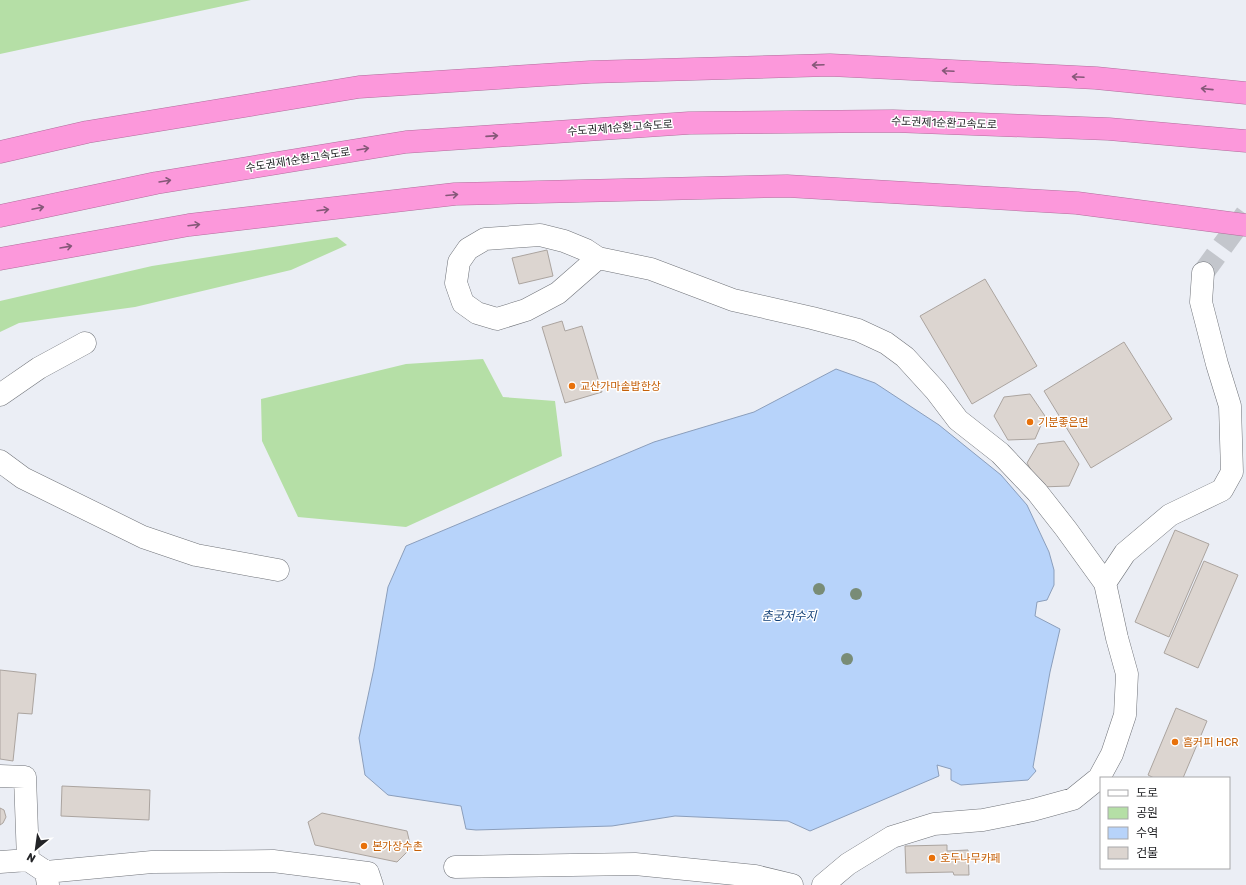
<svg xmlns="http://www.w3.org/2000/svg" width="1246" height="885" viewBox="0 0 1246 885" font-family="Rubik,'Noto Sans KR',sans-serif">
<rect width="100%" height="100%" fill="#ebeef5"/>
<path fill="#b5dfa6" d="M0 0H251L0 54Z
M337 237 347 245 291 270 135 307 19 323 0 332V301L152 266Z
M483 359 503 397 555 401 562 456 406 527 298 517 262 441 261 399 406 364Z"/>
<path fill="#b7d3fa" stroke="#8b9ebb" d="M836 369 875 383 939 425 1001 475 1027 505 1049 552 1054 570V585L1047 600 1037 602 1035 616 1060 629 1050 672 1033 767 1036 771 1028 780 961 785 951 780V769L937 765 939 776 810 831 788 821 675 816 612 826 476 830 466 829 461 806 388 795 365 775 359 738 374 668 388 587 406 546 654 442 754 412Z"/>
<path fill="#dcd5d0" stroke="#aba49f" d="M547 250 553 276 519 284 512 258Z
M985 279 1037 366 972 404 920 316Z
M562 321 565 331 582 326 602 392 565 403 542 327Z
M1124 342 1172 419 1091 468 1044 391Z
M1030 394 1045 416 1035 439 1008 440 994 416 1004 397Z
M1064 441 1079 464 1069 486 1041 487 1027 463 1038 444Z
M1175 530 1209 544 1169 637 1135 622Z
M1204 561 1238 575 1198 668 1164 653Z
M0 670 36 674 32 714 18 713 13 761 0 759Z
M1176 708 1207 721 1183 778H1154L1148 775Z
M62 786 150 790 149 820 61 816Z
M0 808 4 810 6 817 3 823 0 825Z
M322 813 407 831 411 848 397 862 315 845 308 822Z
M947 845V851L968 850 969 875H954L953 872 906 873 905 846Z"/>
<g fill="none" stroke-linecap="round" stroke-linejoin="round">
<path stroke="#c3c6cc" stroke-width="22" stroke-dasharray="22 11" stroke-linecap="butt" d="M1203 273 1246 214"/>
<defs>
<path id="minor" d="M598 258 558 293 526 310 497 319 477 313 463 303 456 283 459 262 468 249 485 239 540 235 564 241 586 250 598 258 651 269 733 300 812 318 858 330 886 343 905 357 936 391 958 420 1000 453 1037 492 1066 529 1105 583
M0 395 39 368 85 343
M0 461 23 478 143 537 196 555 278 570
M0 776 25 777 28 860 46 872
M0 862 28 860
M455 867 635 864 755 876 792 885
M48 885 46 872 152 862 273 861 368 873 372 885
M823 885 848 864 892 837 934 824 983 820 1033 810 1073 799 1099 778 1112 754 1125 715 1127 674 1117 638 1105 583 1125 553 1170 515 1222 490 1232 472 1230 406 1217 364 1201 302 1203 273"/>
<path id="highway" d="M0 152 87 132 359 87 590 72 830 65 1096 78 1246 93
M0 216 156 183 406 142 689 123 893 121 1109 129 1246 141
M0 259 189 225 455 194 787 186 1077 203 1246 225"/>
</defs>
<use href="#minor" stroke="#707379" stroke-width="23"/>
<use href="#highway" stroke="#b06f9c" stroke-width="23"/>
<use href="#minor" stroke="#fff" stroke-width="22"/>
<use href="#highway" stroke="#fc98db" stroke-width="22"/>
</g>
<g fill="#798c76">
<circle cx="819" cy="589" r="6"/>
<circle cx="856" cy="594" r="6"/>
<circle cx="847" cy="659" r="6"/>
</g>
<defs><path id="oneway-shaft" d="M-6 0H5M1.5-3L5.5 0L1.5 3" fill="none" stroke-width="1.6" stroke-linecap="round" stroke-linejoin="round"/></defs>
<g stroke="#855878">
<use href="#oneway-shaft" transform="translate(818 65) rotate(178)"/>
<use href="#oneway-shaft" transform="translate(948 71) rotate(-177)"/>
<use href="#oneway-shaft" transform="translate(1078 77) rotate(-177)"/>
<use href="#oneway-shaft" transform="translate(1207 89) rotate(-174)"/>
<use href="#oneway-shaft" transform="translate(492 136) rotate(-4)"/>
<use href="#oneway-shaft" transform="translate(363 149) rotate(-9)"/>
<use href="#oneway-shaft" transform="translate(165 181) rotate(-9)"/>
<use href="#oneway-shaft" transform="translate(452 195) rotate(-5)"/>
<use href="#oneway-shaft" transform="translate(38 208) rotate(-12)"/>
<use href="#oneway-shaft" transform="translate(323 210) rotate(-7)"/>
<use href="#oneway-shaft" transform="translate(194 225) rotate(-7)"/>
<use href="#oneway-shaft" transform="translate(66 247) rotate(-10)"/>
</g>
<g fill="#e8710a" stroke="#fff" stroke-width="1.5">
<circle cx="572" cy="386" r="4"/>
<circle cx="1030" cy="422" r="4"/>
<circle cx="1175" cy="742" r="4"/>
<circle cx="364" cy="846" r="4"/>
<circle cx="932" cy="858" r="4"/>
</g>
<g text-anchor="middle" dominant-baseline="central" stroke-width="3" stroke-linejoin="round" paint-order="stroke">
<g font-size="11" fill="#232427" stroke="#fff">
<text transform="translate(944 123) rotate(2)">수도권제1순환고속도로</text>
<text transform="translate(620 128) rotate(-4)">수도권제1순환고속도로</text>
<text transform="translate(298 160) rotate(-9)">수도권제1순환고속도로</text>
</g>
<g font-size="11" fill="#c56008" stroke="#fff" text-anchor="start">
<text x="580" y="386">교산가마솥밥한상</text>
<text x="1038" y="422">기분좋은면</text>
<text x="1183" y="742">흠커피 HCR</text>
<text x="372" y="846">본가장수촌</text>
<text x="940" y="858">호두나무카페</text>
</g>
<g font-size="12" font-style="italic" fill="#103e75" stroke="#fff">
<text x="789" y="616">춘궁저수지</text>
</g>
</g>
<rect x="1100" y="777" width="130" height="92" fill="#ffffff" stroke="#a7a7a9"/>
<rect x="1108" y="790" width="20" height="6" fill="#ffffff" stroke="#a7a7a9"/>
<text x="1136" y="797" font-size="12" fill="#232427">도로</text>
<rect x="1108" y="807" width="20" height="12" fill="#b5dfa6" stroke="#a7a7a9"/>
<text x="1136" y="817" font-size="12" fill="#232427">공원</text>
<rect x="1108" y="827" width="20" height="12" fill="#b7d3fa" stroke="#a7a7a9"/>
<text x="1136" y="837" font-size="12" fill="#232427">수역</text>
<rect x="1108" y="847" width="20" height="12" fill="#dcd5d0" stroke="#a7a7a9"/>
<text x="1136" y="857" font-size="12" fill="#232427">건물</text>
<g transform="translate(36 849) rotate(209)" stroke="#ffffff" stroke-width="3" paint-order="stroke">
<path d="M0-3L7 15L0 10L-7 15Z" fill="#232427"/>
<text y="-6" font-size="11" font-weight="bold" text-anchor="middle" fill="#232427">N</text>
</g>
</svg>
